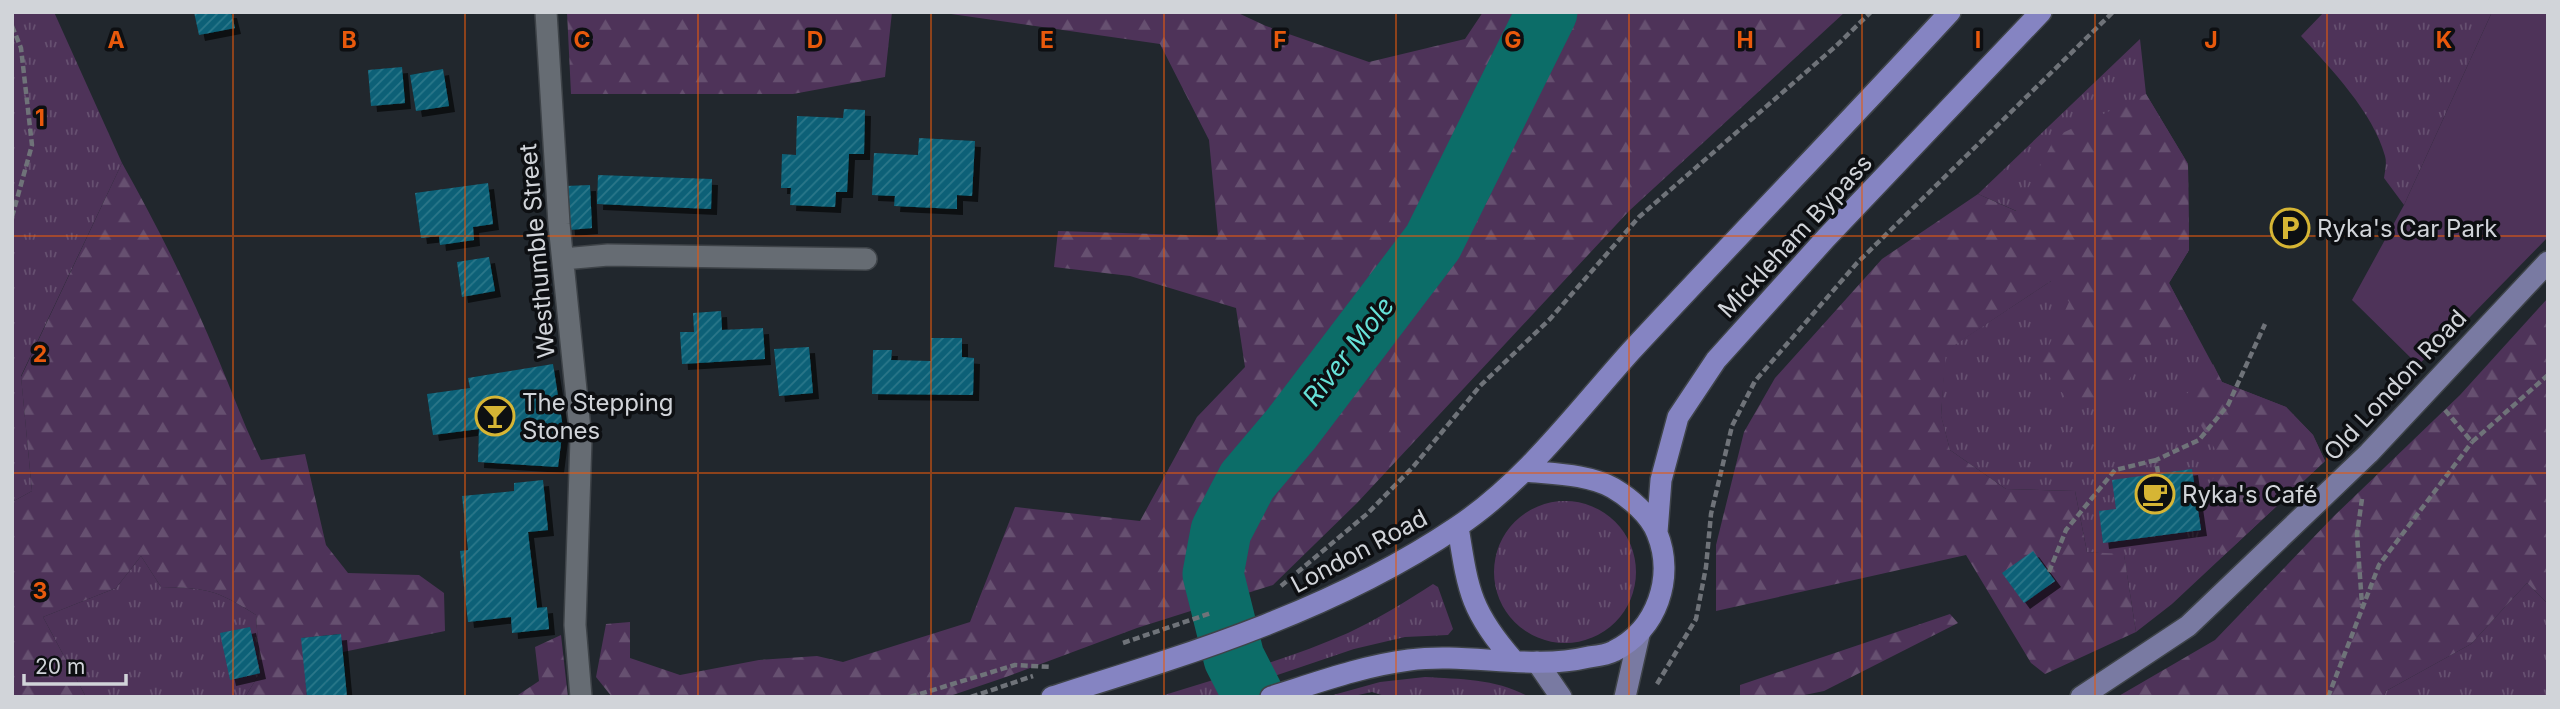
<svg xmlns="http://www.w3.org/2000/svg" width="2560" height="709" viewBox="0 0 2560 709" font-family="Inter,sans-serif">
<defs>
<pattern id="grass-tufts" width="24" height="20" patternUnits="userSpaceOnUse" patternTransform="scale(1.75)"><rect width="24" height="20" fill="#4e3359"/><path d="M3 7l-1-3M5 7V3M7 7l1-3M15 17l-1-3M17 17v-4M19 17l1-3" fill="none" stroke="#665070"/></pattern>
<pattern id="forest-firs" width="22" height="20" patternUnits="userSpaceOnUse" patternTransform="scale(1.75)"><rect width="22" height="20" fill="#4e3359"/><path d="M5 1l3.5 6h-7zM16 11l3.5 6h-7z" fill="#665070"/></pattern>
<pattern id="building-hatch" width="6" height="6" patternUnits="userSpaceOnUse" patternTransform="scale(1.75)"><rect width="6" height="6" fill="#0a6177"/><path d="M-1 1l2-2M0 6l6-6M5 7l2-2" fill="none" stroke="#2d778a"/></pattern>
<filter id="shadow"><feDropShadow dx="6" dy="6" stdDeviation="0" flood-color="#0009"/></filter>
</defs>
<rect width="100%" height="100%" fill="#21272d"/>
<path fill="url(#grass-tufts)" d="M12 12H54L122 163 21 376 32 491 12 502Z
M2324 12H2492L2404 205 2384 178C2385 171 2387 163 2385 156 2373 112 2331 69 2301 36Z
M2140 39 2146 94 2188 164 2189 250 2169 283 2222 382 2286 407 2313 435 2325 461 2172 604 2136 632 2124 555 2087 552 2075 491 2006 489 1950 450 1941 416 1945 351 2051 281 2037 220 1978 194Z
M1494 572a71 71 0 1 1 142 0a71 71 0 1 1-142 0Z
M141 556 161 587C208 588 217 590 256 615L260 673 245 697H86L43 617 116 588Z
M2527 583 2548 604V697H2384L2386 691 2471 644Z
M1433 584 1438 587 1453 629 1448 635 1405 637 1354 649 1213 697H1158C1221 677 1287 660 1348 633 1378 619 1405 602 1433 584Z
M1425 677C1460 679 1498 679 1529 697H1388L1372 692 1349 697H1326L1380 682Z"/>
<path fill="url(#forest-firs)" d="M567 12H892L885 77 793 94H571Z
M937 12H1236L1266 26 1369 62 1465 39 1483 12H1845L1629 211 1357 503 1273 585 1137 628 1006 677 947 697H612L596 677 606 624 630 622V658L680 675 759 660 817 656 843 662 970 622 1015 507 1140 521 1197 417 1245 367 1236 308 1130 276 1054 267 1058 231 1218 236 1209 140 1160 44Z
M2146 94 2188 164 2189 250 2169 283 2193 329 2152 343 2115 402 2076 410 2040 365 2069 302 2051 281 1946 351 1941 415 1950 450 2006 489 2075 491 2087 552 2124 554 2136 632 2045 674 2031 663 1966 555 1716 611V545L1744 432 1775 378 1882 259 1978 194 2016 211 2056 136Z
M122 163C158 227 191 293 219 361 233 394 245 428 261 460L305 454 326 545 348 573 419 575 444 593 445 631 343 652 340 634 302 638 307 697H245L260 673 256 615C217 590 208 588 161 587L141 556 116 588 43 617 86 697H12V502L32 491 21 377Z
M2548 298V604L2527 583 2471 644 2386 691 2384 697H2117L2215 640 2333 517 2460 395Z
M2213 364 2222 382 2286 407 2313 435 2325 461 2222 557 2205 520 2218 454 2184 397Z
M1950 614 1958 623 1824 691 1795 697H1740V685Z
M561 635 568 697H515L539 681 535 647Z"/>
<path fill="#4e3359" d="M2492 12H2548V237L2470 317 2418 365 2352 300 2404 205Z"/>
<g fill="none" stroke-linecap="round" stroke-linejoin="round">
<path stroke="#0c6d68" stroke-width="61" d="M1254 697 1234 658 1213 574 1221 531 1247 481 1291 429 1433 242 1547 12"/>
</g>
<path fill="url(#building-hatch)" filter="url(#shadow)" d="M194 12H231L235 28 199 35Z
M402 67 405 103 371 106 368 70Z
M443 69 449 106 416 111 410 75Z
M844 109 865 110 864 154H849L847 192H836L835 207 790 205 791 188H781L782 154 796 155 797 116 843 118Z
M919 138 975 141 972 196 957 195V209L894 206 895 196 872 195 874 153 918 155Z
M598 175 712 179 711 209 597 204Z
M488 183 493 224 473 227 474 240 440 245 439 236 421 238 415 193Z
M590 185 592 228 569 230 566 186Z
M489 257 495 291 462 297 457 262Z
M721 311 722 330 763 328 765 359 682 364 680 332H694L693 313Z
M931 338H962V357L974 358 973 395 872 394 873 350H892L891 360 931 361Z
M809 347 813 393 779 396 774 349Z
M553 364 563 428 558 467 478 462 479 429 433 435 427 394 470 388 468 378Z
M2192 469 2201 530 2103 543 2099 511 2116 509 2112 480Z
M543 480 548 530 528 532 537 608 547 607 549 629 512 633 511 617 468 622 460 551 468 550 462 496 514 491V483Z
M2033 551 2055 581 2024 603 2002 573Z
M250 627 260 673 230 680 220 633Z
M341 634 347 697H307L301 638Z"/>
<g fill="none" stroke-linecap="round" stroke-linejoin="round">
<defs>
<path id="minor" d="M546 12 559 224 581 439 575 625 581 697
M563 259 608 255 866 259"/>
<path id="major" d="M1537 662 1561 697
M1625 697 1639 635
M2081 697 2188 626 2369 453 2548 262"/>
<path id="highway" d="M1458 527C1468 590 1470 611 1514 661
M1657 532 1661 480 1678 417 1716 360 1826 238 2041 12
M1052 697C1193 653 1334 610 1457 527 1526 481 1577 411 1632 350 1737 237 1845 126 1950 12
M1271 697C1316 683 1362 666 1409 660 1468 652 1530 671 1589 657 1597 656 1607 655 1614 651 1657 630 1675 577 1657 533 1650 515 1630 498 1613 488 1588 474 1553 474 1525 471"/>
</defs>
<use href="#minor" stroke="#3e4348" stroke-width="24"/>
<use href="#major" stroke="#3e4348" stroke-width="24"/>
<use href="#highway" stroke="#3e4348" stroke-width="24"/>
<path stroke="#6f7379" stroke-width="4.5" stroke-dasharray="7 3.5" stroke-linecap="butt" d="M12 26 21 48 32 145 12 217
M2445 410 2472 442 2548 375
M2158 473 2156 460 2199 440 2228 405 2265 324
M2362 499 2357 534 2362 605
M2049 572 2066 530 2115 470 2156 460
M1281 586 1367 514 1413 467 1480 386 1550 319 1639 217 1836 46 1871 12
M1123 643 1211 613
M1657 684 1696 619 1706 567 1711 514 1732 426 1755 381 1857 263 2113 12
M910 697 1015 665 1051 667
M971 697 1033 676
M2328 697 2379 565 2472 442"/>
<use href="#minor" stroke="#666c73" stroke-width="21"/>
<use href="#major" stroke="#797aa2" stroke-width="21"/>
<use href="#highway" stroke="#8584c2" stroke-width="21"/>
</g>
<path fill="none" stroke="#e8590c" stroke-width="2" stroke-opacity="0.55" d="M233 12V697M465 12V697M698 12V697M931 12V697M1164 12V697M1396 12V697M1629 12V697M1862 12V697M2095 12V697M2327 12V697M12 236H2548M12 473H2548"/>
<defs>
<symbol id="parking-ring" viewBox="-11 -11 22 22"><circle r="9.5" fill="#0d0f12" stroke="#d6b534" stroke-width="1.5"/><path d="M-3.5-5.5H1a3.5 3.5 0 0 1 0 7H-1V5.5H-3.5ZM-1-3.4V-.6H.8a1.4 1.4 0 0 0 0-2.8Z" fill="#d6b534"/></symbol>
<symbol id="bar-ring" viewBox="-11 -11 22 22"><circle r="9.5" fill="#0d0f12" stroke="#d6b534" stroke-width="1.5"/><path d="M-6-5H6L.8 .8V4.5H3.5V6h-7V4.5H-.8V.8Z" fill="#d6b534"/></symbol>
<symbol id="cafe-ring" viewBox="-11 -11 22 22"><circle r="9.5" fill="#0d0f12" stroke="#d6b534" stroke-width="1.5"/><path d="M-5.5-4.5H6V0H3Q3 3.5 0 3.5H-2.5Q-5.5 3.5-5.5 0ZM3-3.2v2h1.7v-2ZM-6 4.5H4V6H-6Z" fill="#d6b534"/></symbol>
</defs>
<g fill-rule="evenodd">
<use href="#parking-ring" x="2268" y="206" width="44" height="44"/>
<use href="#bar-ring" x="473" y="394" width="44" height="44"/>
<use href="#cafe-ring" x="2133" y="472" width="44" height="44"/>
</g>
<g text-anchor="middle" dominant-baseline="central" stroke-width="7" stroke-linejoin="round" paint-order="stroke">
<g font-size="24" fill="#d1d4d9" stroke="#0d0f12" text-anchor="start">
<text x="2317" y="228">Ryka's Car Park</text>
<text x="522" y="402">The Stepping<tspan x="522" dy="28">Stones</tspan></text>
<text x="2182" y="494">Ryka's Café</text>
</g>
<g font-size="24" fill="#d1d4d9" stroke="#0d0f12">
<text transform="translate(1795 236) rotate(-47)">Mickleham Bypass</text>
<text transform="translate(537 251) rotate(-95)">Westhumble Street</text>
<text transform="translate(2395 385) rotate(-47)">Old London Road</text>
<text transform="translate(1359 551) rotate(-28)">London Road</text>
</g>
<g font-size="26" font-style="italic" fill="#66e1d8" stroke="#0d0f12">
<text transform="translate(1348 351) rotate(-52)">River Mole</text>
</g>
</g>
<g font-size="23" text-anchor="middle" font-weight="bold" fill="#e8590c" stroke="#0d0f12" stroke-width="7" stroke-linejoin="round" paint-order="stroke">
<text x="116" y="48">A</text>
<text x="349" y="48">B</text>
<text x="582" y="48">C</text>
<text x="815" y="48">D</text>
<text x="1047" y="48">E</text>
<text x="1280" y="48">F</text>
<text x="1513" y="48">G</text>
<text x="1745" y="48">H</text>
<text x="1978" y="48">I</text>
<text x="2211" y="48">J</text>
<text x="2444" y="48">K</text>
<text x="40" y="126">1</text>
<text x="40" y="362">2</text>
<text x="40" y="599">3</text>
</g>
<rect width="2560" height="709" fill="none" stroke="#d1d4d9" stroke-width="28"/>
<path d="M24 674v10h102v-10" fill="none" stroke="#d1d4d9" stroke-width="3.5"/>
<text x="35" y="674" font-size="21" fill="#d1d4d9" stroke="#0d0f12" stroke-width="5" paint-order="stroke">20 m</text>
</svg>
